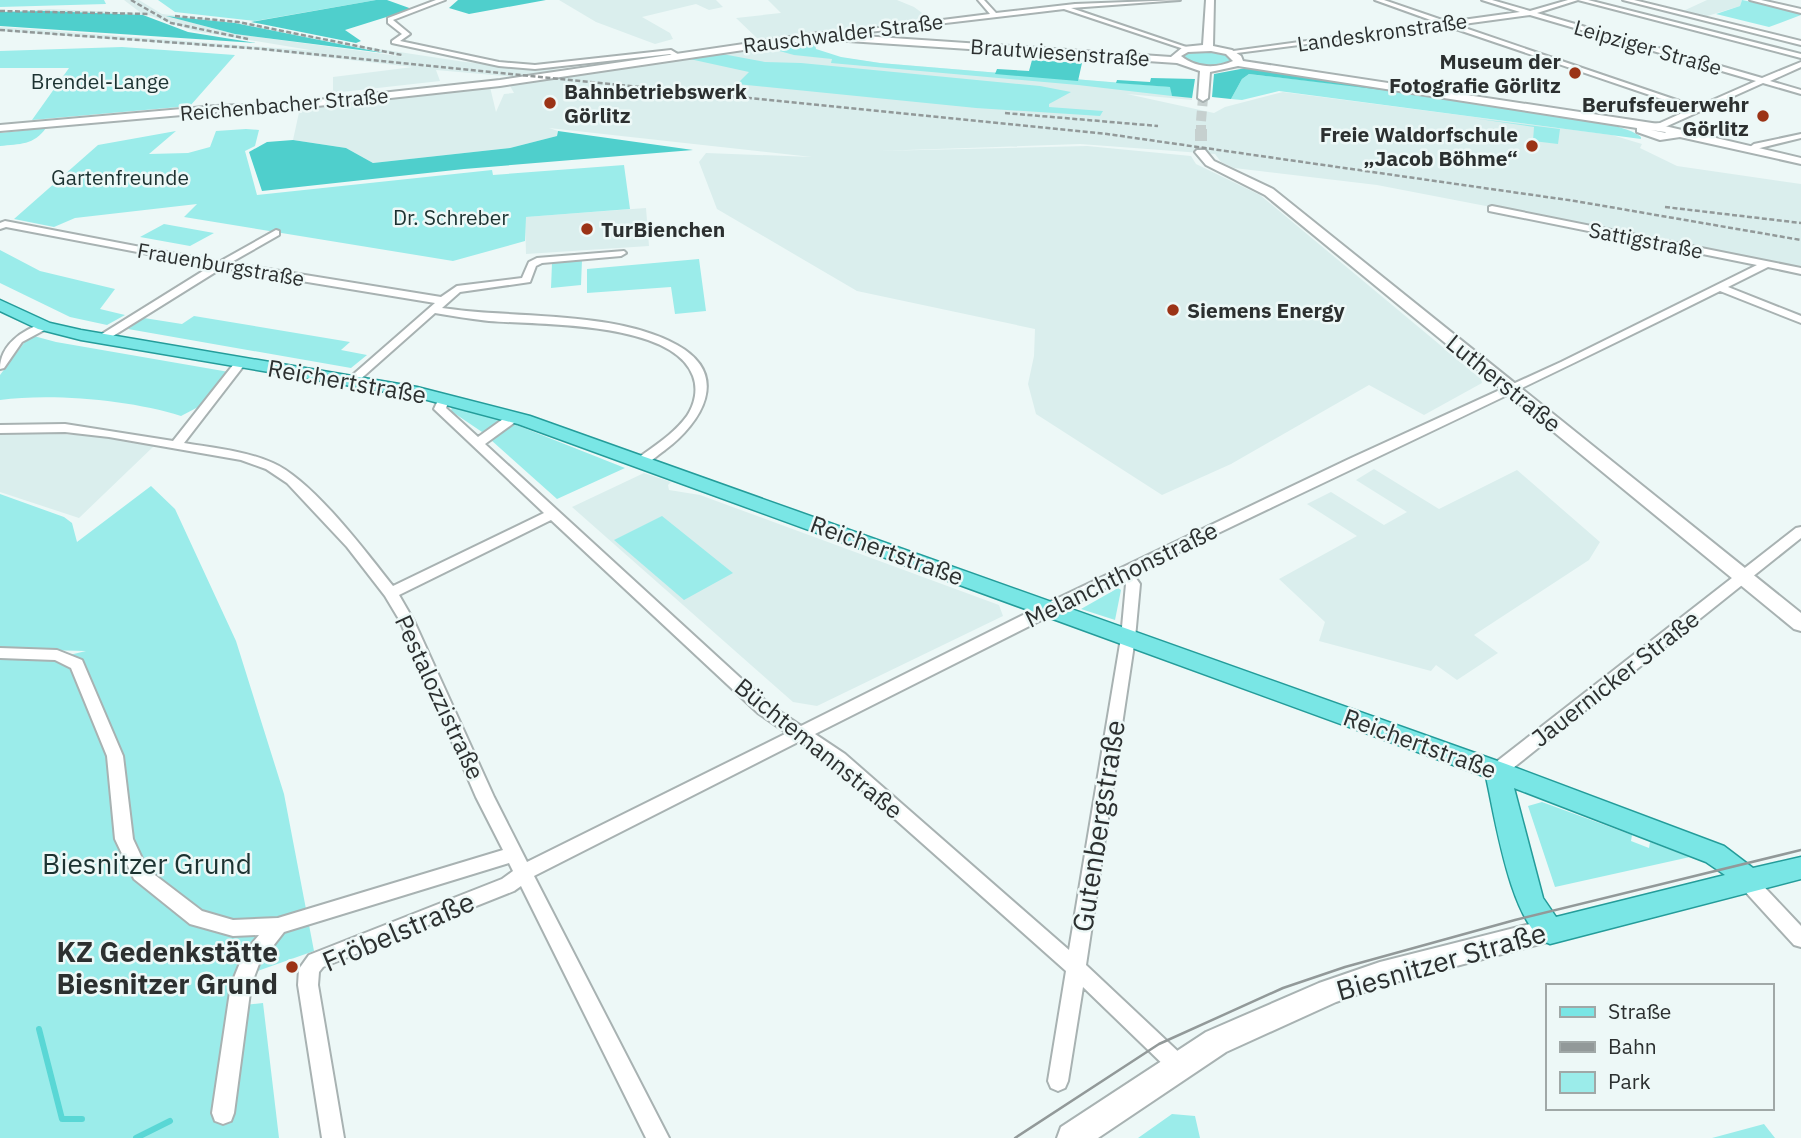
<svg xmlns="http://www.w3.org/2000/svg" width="1801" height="1138" viewBox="0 0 1801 1138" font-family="'IBM Plex Sans',sans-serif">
<rect width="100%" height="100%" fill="#edf8f7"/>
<path fill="#daeeed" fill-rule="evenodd" d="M124 0H139L162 14 241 22 353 45 465 62 600 73 596 72 761 46 880 63 1193 89 1192 100 1127 94 1214 113 1225 107 1283 92 1612 135 1642 144 1640 148 1677 166 1801 184V267L1377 185 1234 168 1221 162 1215 154 1080 144 877 151 1087 146 1191 156 1196 164 1260 195 1481 379 1482 383 1424 415 1369 385 1231 464 1162 495 1036 414 1028 384 1034 356 1035 329 857 291 717 209 699 162 706 153 812 157 549 128 558 131 557 136 510 148 373 163 346 148 293 140 300 108 490 87 496 112 504 94 514 93 509 84 550 80 436 70 440 81 333 93V77L413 67 260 50 0 31V27L16 28 316 51 194 31 148 15 0 12 50 9 141 13ZM170 17 235 23 406 57 235 34Z
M559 0H716L723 7 709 10 696 4 642 17 670 33 673 39 655 44 596 22Z
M768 0H897L914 7 933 21 760 41 736 18 781 13Z
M1707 0H1742L1740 6 1704 17 1681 12Z
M646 208 649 246 526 254 525 217Z
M0 432 103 436 154 446 79 518 0 492Z
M1374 469 1439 509 1517 470 1600 542 1589 560 1474 635 1498 653 1457 680 1436 665 1431 671 1319 641 1325 622 1279 579 1357 536 1307 504 1331 492 1384 525 1407 512 1356 480Z
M644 473 671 482 668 485 669 490 700 495 999 605 1003 616 817 706 793 702 572 507Z"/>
<path fill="#9becea" d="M0 0H104L106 4 0 7Z
M158 0H376L255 21 175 12Z
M1742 0 1801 12V15L1769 27 1716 14 1740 6Z
M814 40 816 49 841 57 880 63 1171 87 1172 96 1078 85 831 63 832 59 794 55 761 46Z
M122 47 235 55 190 106 32 120 69 68H0V51Z
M1207 50 1226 54 1233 61 1207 66 1182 59 1188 52Z
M717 53 765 62 801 63 1040 86 1071 92 1049 104V107L1103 111 1100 116 976 108 737 84 749 72 685 58Z
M1249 74C1306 81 1616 111 1641 137V139L1279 91 1242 100 1231 99 1242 79Z
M1472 118 1560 129 1558 144 1533 141 1534 127Z
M46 128C34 145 20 144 0 146V133Z
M246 129 259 130 255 146 245 151 257 195 492 170 493 175 624 165 630 209 526 217 525 241 453 261 184 217 197 204 75 218 54 227 14 219 98 145 176 131 149 154 188 153 210 147 216 131Z
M164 224 214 233 190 246 140 237Z
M0 250 40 271 115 289 100 309 125 315 107 325 70 317 0 283Z
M699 259 706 311 675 314 671 287 587 293V269Z
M582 260 581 285 551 288 552 263Z
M194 316 350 342 341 350 367 355 351 368 128 329 144 318 182 324Z
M30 335 56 342 229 372 202 405 181 416C131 400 52 393 0 400V375Z
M452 405 514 424 625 468 557 499 482 432 451 411Z
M151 486 175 509 236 641 284 794 314 951 238 978 234 1006 263 1003 279 1138H0V659H53L86 651 0 649V494L64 517 72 523 77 542Z
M662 516 733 573 684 600 614 540Z
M1118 588 1121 590 1115 620 1081 609Z
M1542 802 1632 835 1631 841 1649 848 1650 842 1690 857 1555 887 1528 806Z
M1172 1114 1195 1116 1200 1138H1138Z
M1764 1124 1775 1138H1712Z"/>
<path fill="#4fcfcc" d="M376 0H387L412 9 345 30 361 41 356 43 251 22Z
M458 0H546L469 14 449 8Z
M46 11 143 15 188 32 256 43 0 26V12Z
M166 16 235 23 384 53 235 34Z
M1032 60 1082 63 1078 81 995 74 997 69 1029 71Z
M1251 67 1475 101 1249 74 1242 79 1231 99 1212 97 1214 74Z
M1151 78 1195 79 1192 98 1172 96 1170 87 1116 83 1117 80 1150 82Z
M558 131 693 150 464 169 262 191 249 152 267 142 293 140 346 148 373 163 510 148 557 136Z"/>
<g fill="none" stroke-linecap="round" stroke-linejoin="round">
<path stroke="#59d7d5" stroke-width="6" d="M39 1029 62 1119H82
M136 1138 170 1121"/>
<path stroke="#c6d0cf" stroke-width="10" stroke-dasharray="10 5" stroke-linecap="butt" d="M1201 121 1203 98
M1201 125V131"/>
<path stroke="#c6d0cf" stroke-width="12" stroke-dasharray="12 6" stroke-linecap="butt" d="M1201 129V152"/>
<defs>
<path id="street" d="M436 0H445L393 20 410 34 400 41 499 62 535 65 671 50 681 56 677 58 670 54 535 69 499 66 392 43V41L402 34 388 23V18Z
M978 0H984L996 13 1075 4 1180 0 1071 8 1192 49 1187 50 1064 9 818 38 815 36 990 14Z
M1375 0H1384L1448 22 1520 12 1482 0H1492L1530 11 1568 0H1588L1801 54V58L1578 0 1537 13 1762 78 1801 62V67L1770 81 1801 90V94L1763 83 1665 127 1652 128 1648 126 1649 124 1660 123 1691 109 1447 26 1229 54 1226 52 1439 23ZM1530 15 1756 81 1697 107 1456 25Z
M1623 0H1634L1801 41V45Z
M1750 0H1761L1801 9V13Z
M1801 134V138L1760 148 1750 152 1746 150 1754 144Z
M1492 206 1801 268V274L1768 267 1728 287 1801 316V323L1720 291C1526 388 1329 479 1133 574L1140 584 1135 638 1086 965 1185 1058 1188 1065 1185 1072 1178 1075 1171 1072 1083 987 1068 1081 1065 1088 1058 1091 1051 1088 1048 1081 1066 971 833 764 800 741 534 876 669 1138H646L521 886 514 891 323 967 319 972 318 985 344 1138H322L298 985 299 969 309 955 502 879 513 871 509 863 284 932 259 964 251 985 234 1113 231 1121 223 1124 215 1121 212 1113 231 985 244 953 259 935 233 936 190 924 134 879 115 839 107 756 71 668 55 660 0 658V648L57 650 82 660 123 756 133 839 147 869 202 911 233 920 278 918 503 850 476 797 400 621 385 596 347 547 287 483 266 469 241 460 109 437 65 432 0 433V425L65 424 173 441 237 360H245V364L184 443C214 448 246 451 273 463 312 480 366 552 393 586L544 513 434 409 440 396H448L450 398 446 408 478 437 510 414H518V420L485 444 770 705 801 726 1029 612 1349 459 1561 362 1757 265 1489 211V207ZM551 520 758 713 787 733 527 862 494 797 414 621 399 595ZM1123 579 1126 584 1121 638 1069 950 845 754 815 734Z
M5 221 219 262 276 230 279 231V235L230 263 441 297 457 286 522 278 529 262 537 258 624 251 626 253 621 256 542 263 536 266 530 282 460 292 442 308C513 319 614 310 677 345 731 375 702 422 665 450 656 456 648 466 638 464L636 461 638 458C654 446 674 434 687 416 695 404 698 389 693 376 673 321 539 325 489 321 471 319 453 316 435 313L356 383 352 384 346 381 348 379 435 303 222 268 105 341H97V337L211 266 6 227 0 229V223Z
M44 323 49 326 48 328 22 342 4 368 0 369C0 345 22 330 44 323Z
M1801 527V538L1503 776 1497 778 1491 776 1489 771 1491 766 1796 528Z
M1747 873 1753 875 1801 926V947L1794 945 1741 887 1738 881 1741 875Z"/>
<path id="secondary" d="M1206 0H1214L1213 46 1232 50 1241 56 1243 61 1652 123 1801 158V164L1680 137 1660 140 1637 132V128L1238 66 1210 72 1208 98 1203 101 1198 98 1200 71 1177 63 818 39 500 86 290 109 216 112 0 131V125L216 106 290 103 500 80 818 33 1171 57 1183 47 1203 45ZM1211 51 1226 54 1233 61C1216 69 1196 68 1181 56L1188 52ZM1651 130 1665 132 1666 133Z
M1197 150H1205L1214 161 1273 189 1801 613V631L1794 629 1265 195 1206 165 1195 152Z
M1550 919 1559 923 1563 931 1559 939 1380 986 1336 1002 1226 1052 1098 1138H1057L1061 1127 1206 1032 1319 983 1380 962Z"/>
<path id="primary" d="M0 300 50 323 81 330 417 387 530 416 1506 764 1724 846 1753 868 1801 857V879L1550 944C1511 929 1495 816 1486 777L518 424 416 397 81 340 38 329 0 311ZM1514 788 1706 862 1725 875 1556 917 1543 898Z"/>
</defs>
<use href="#street" stroke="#a8b2b2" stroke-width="4"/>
<use href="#secondary" stroke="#a8b2b2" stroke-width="4"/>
<use href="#primary" stroke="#249c9a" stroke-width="3"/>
<use href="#street" fill="#fff" fill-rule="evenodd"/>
<use href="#secondary" fill="#fff" fill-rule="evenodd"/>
<use href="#primary" fill="#79e6e5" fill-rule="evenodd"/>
<path stroke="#929999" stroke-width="2.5" d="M1015 1138 1159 1044 1283 988 1345 967 1515 920 1801 850"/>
<path stroke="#929999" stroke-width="2.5" stroke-dasharray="5 2.5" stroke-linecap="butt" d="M131 0 171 23 248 39
M0 11 150 14
M175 16 238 22 402 55
M0 30 263 49 1107 134 1575 201 1801 240
M1005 113 1158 126
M1665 207 1801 223"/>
</g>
<g fill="#9b3316" stroke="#edf8f7" stroke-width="2.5">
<circle cx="1575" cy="73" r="7"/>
<circle cx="550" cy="103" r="7"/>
<circle cx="1763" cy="116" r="7"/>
<circle cx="1532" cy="146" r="7"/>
<circle cx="587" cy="229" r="7"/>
<circle cx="1173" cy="310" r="7"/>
<circle cx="292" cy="967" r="7"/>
</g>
<g text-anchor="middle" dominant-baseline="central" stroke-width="5" stroke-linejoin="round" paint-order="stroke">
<g font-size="21" fill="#2c3030" stroke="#edf8f7">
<text transform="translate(1382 32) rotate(-8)">Landeskronstraße</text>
<text transform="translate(843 33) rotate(-7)">Rauschwalder Straße</text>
<text transform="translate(1648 47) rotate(16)">Leipziger Straße</text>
<text transform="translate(1060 52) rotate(4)">Brautwiesenstraße</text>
<text transform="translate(284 104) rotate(-5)">Reichenbacher Straße</text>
<text transform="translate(1646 240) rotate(11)">Sattigstraße</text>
<text transform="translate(221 264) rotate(10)">Frauenburgstraße</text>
</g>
<g font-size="21" font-weight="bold" fill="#2c3030" stroke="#edf8f7" text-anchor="end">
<text x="1561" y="61">Museum der<tspan x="1561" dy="24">Fotografie Görlitz</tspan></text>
<text x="564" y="91" text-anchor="start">Bahnbetriebswerk<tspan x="564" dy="24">Görlitz</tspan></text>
<text x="1749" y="104">Berufsfeuerwehr<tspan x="1749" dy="24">Görlitz</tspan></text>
<text x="1518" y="134">Freie Waldorfschule<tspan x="1518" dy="24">„Jacob Böhme“</tspan></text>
<text x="601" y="229" text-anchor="start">TurBienchen</text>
<text x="1187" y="310" text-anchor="start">Siemens Energy</text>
</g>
<g font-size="21" fill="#1c3231" stroke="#edf8f7">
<text x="100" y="81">Brendel-Lange</text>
<text x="120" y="177">Gartenfreunde</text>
<text x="451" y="217">Dr. Schreber</text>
</g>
<g font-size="24" fill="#2c3030" stroke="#edf8f7">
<text transform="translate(347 381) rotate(10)">Reichertstraße</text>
<text transform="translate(1504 383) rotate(39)">Lutherstraße</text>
<text transform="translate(887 550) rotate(20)">Reichertstraße</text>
<text transform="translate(1121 574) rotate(-26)">Melanchthonstraße</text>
<text transform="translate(1615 678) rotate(-38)">Jauernicker Straße</text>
<text transform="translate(440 697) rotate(65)">Pestalozzistraße</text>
<text transform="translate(1420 743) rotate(20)">Reichertstraße</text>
<text transform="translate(819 748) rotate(39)">Büchtemannstraße</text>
</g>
<g font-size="28" fill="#2c3030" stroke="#edf8f7">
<text transform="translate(1098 826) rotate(-81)">Gutenbergstraße</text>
<text transform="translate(398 931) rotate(-23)">Fröbelstraße</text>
<text transform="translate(1441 961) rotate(-16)">Biesnitzer Straße</text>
</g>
<g font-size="28" fill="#1c3231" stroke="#edf8f7">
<text x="147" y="863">Biesnitzer Grund</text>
</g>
<g font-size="28" font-weight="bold" fill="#2c3030" stroke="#edf8f7" text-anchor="end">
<text x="278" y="951">KZ Gedenkstätte<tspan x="278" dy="32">Biesnitzer Grund</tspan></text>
</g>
</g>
<rect x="1546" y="984" width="228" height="126" fill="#edf8f7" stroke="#a0a8a7" stroke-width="2"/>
<rect x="1560" y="1007" width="35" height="10" fill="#79e6e5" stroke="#a0a8a7" stroke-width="2"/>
<text x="1608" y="1019" font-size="21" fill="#2c3030">Straße</text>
<rect x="1560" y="1042" width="35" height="10" fill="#929999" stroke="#a0a8a7" stroke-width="2"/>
<text x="1608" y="1054" font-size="21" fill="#2c3030">Bahn</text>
<rect x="1560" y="1072" width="35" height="21" fill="#9becea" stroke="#a0a8a7" stroke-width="2"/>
<text x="1608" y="1089" font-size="21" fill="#2c3030">Park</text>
</svg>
